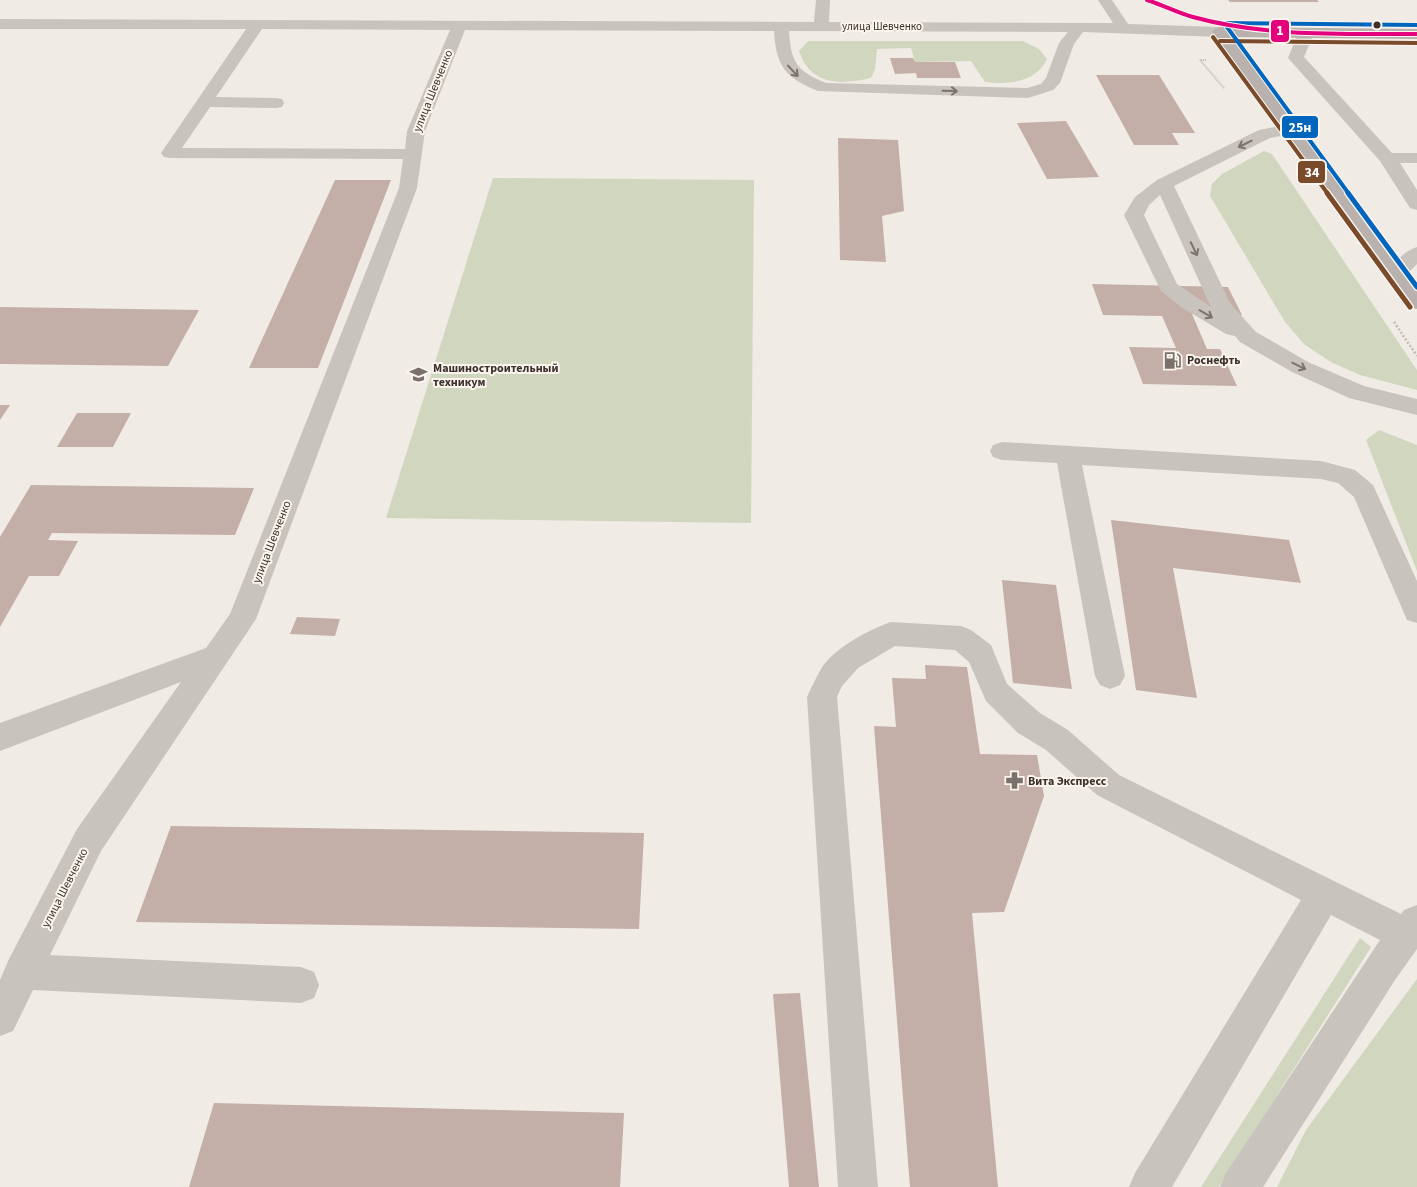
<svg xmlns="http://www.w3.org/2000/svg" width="1417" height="1187" viewBox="0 0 1417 1187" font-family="'Source Sans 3',sans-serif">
<rect width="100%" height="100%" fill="#f0ebe5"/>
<path fill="#d1d6bf" d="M808 41H1023L1039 49 1047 59C1036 82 1009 85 985 82L971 61 915 62 911 48 877 49 875 69 871 78C841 85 811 86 799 51Z
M1264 151 1272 154 1417 370V390L1360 375 1331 362 1305 345 1285 322 1210 196 1212 184 1222 174Z
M493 178 754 180 751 523 386 518Z
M1379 430 1417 445V571L1366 440Z
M1360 938 1371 947 1219 1187H1201Z
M1417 979V1187H1277L1306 1130Z"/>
<path fill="#c3afa7" d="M1228 0H1317L1319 2H1230Z
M890 58H913L915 62H955L961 78H917L916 73 895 74Z
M1096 75H1159L1195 133H1172L1179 145H1134Z
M1066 121 1099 177 1047 179 1017 123Z
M838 138 898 140 904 211 882 216 886 262 840 260Z
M335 180H391L318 368H249Z
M1092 284 1228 287 1242 315 1192 314 1207 349H1220L1237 386 1143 384 1129 347 1176 348 1162 316 1103 315Z
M0 307 199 310 168 366 0 364Z
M0 405H10L0 420Z
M77 413H131L113 447H57Z
M31 485 254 488 235 535 52 533 48 540 78 541 59 576H29L0 627V537Z
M1111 520 1289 540 1301 583 1173 568 1197 698 1136 690Z
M1002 580 1056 585 1072 689 1013 683Z
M297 617 340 619 335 636 290 634Z
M925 665 967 667 980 754 1037 755 1044 796 1004 912 972 913 998 1187H910L874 726 896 727 892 678 926 679Z
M171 826 644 833 639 929 136 922Z
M800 993 819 1187H789L773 994Z
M214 1103 624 1113 620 1187H189Z"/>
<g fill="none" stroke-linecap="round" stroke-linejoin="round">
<path stroke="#c2bbb6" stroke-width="2" stroke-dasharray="1 1" stroke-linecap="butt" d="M1206 60H1200L1224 88"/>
<path stroke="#c2bbb6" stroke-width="2.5" stroke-dasharray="2 2" stroke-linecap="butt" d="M1394 322 1417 356"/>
<path fill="#c9c3be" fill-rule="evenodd" d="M816 0H830L829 22 1113 23 1098 0H1112L1128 24 1220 27 1225 29 1228 32 1225 35 1220 37 1083 32 1074 44 1060 83 1053 90 1028 98 818 91C786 78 776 67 774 31L465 30 425 131 417 188 256 619 101 851 50 955 301 967 314 972 319 985 314 998 301 1003 33 990 13 1031 0 1036V980L9 959 77 829 181 682 0 751V723L206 648 230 614 399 188 403 159 170 158 164 157 161 153 246 29H0V19L814 22ZM262 29 450 30 407 131 405 149 182 148 210 107 276 108 282 107 284 103 282 99 276 98 216 97ZM789 31 1068 32 1059 43 1046 78 1041 84 1027 88 826 83C797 71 791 63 789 31Z
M1306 28 1311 30 1314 33 1304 57 1392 153H1417V163H1400L1417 190V210L1410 208 1380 161 1288 58 1298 33 1301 30Z
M1291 124 1297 125 1300 129 1297 133 1270 138 1174 186 1230 303 1256 332 1308 362 1364 386 1417 399V415L1349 398 1292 372 1240 342 1235 336 1226 334 1181 307 1161 291 1124 215 1135 197 1157 180 1259 130ZM1160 195 1210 305 1211 307 1177 284 1144 215 1149 205Z
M1417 247V264C1408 273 1403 281 1390 277L1387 273C1394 263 1405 250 1417 247Z
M1002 442 1321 461 1355 470 1373 485 1417 581V623L1407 620 1354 497 1338 483 1321 479 1082 465 1125 676 1120 685 1110 689 1100 685 1095 676 1057 463 1002 460 993 457 990 451 993 445Z
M891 622 961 626 971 630 991 645 1007 684 1040 713 1068 730 1119 775 1401 914 1404 910 1417 905V949L1395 980 1263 1187H1220L1226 1173 1380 940 1331 915 1172 1187H1129L1135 1173 1301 900 1097 795 1046 750 1018 733 986 701 969 662 955 650 895 646 858 668 842 686 837 697 878 1187H838L807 697C811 688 816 678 821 669 834 648 868 630 891 622Z"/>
<path fill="#b8b1ad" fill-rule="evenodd" d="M1220 27 1417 29V39L1231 37 1417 287V309L1410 307 1215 35 1212 32 1215 29Z"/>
<defs>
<path id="bus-1-far1" d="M1213 37 1328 194
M1220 41 1417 43"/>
<path id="bus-1" d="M1327 193 1410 307"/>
<path id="bus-2-far1" d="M1220 23 1417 25
M1227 27 1349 194"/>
<path id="bus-2" d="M1348 193 1417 287"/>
</defs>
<use href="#bus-1-far1" stroke="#fbf5ee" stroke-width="6"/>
<use href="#bus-1" stroke="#fbf5ee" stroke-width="8"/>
<use href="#bus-2-far1" stroke="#fbf5ee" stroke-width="6"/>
<use href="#bus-2" stroke="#fbf5ee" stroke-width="8"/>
<use href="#bus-1-far1" stroke="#7a4b2a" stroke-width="4"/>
<use href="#bus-1" stroke="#7a4b2a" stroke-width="5"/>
<use href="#bus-2-far1" stroke="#0065bd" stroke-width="4"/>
<use href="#bus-2" stroke="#0065bd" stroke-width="5"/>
<defs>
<path id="tram-1" d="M1147 0C1163 5 1178 13 1193 17 1265 37 1343 34 1417 34"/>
</defs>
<use href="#tram-1" stroke="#fbf5ee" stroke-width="6"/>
<use href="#tram-1" stroke="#e5007d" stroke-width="4"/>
</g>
<defs><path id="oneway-shaft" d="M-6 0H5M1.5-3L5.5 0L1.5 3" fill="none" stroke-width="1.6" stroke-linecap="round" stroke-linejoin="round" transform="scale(1.25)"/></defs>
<g stroke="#7b726d">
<use href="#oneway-shaft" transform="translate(793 71) rotate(47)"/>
<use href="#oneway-shaft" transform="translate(950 91) rotate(1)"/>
<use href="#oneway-shaft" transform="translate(1245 144) rotate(154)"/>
<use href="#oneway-shaft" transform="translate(1194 249) rotate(65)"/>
<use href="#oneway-shaft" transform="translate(1206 314) rotate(31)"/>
<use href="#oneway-shaft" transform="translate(1299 366) rotate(27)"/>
</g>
<defs>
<symbol id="fuel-bare" viewBox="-9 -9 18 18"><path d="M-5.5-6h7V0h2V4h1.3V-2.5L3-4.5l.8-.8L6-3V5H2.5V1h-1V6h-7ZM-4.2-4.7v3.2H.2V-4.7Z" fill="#7a716c" stroke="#fbf5ee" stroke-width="2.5" paint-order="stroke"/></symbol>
<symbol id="university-bare" viewBox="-9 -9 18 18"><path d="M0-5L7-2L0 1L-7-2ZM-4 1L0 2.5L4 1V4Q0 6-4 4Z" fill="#7a716c" stroke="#fbf5ee" stroke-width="2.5" paint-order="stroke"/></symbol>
<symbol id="pharmacy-bare" viewBox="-9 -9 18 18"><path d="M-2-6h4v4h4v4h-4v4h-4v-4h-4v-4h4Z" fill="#7a716c" stroke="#fbf5ee" stroke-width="2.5" paint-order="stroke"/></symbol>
</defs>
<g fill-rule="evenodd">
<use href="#fuel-bare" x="1160" y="348" width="25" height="25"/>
<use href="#university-bare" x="406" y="362" width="25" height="25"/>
<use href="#pharmacy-bare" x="1002" y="768" width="25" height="25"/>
</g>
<circle fill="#3b302b" stroke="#fbf5ee" stroke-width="2" cx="1377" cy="25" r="4.5"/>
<g text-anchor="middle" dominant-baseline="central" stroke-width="4" stroke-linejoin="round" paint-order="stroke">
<g font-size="11" fill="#3b302b" stroke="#fbf5ee">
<text x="882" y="26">улица Шевченко</text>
</g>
<g font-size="12" fill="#3b302b" stroke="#fbf5ee">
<text transform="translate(433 91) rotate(-68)">улица Шевченко</text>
<text transform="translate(272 542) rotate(-69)">улица Шевченко</text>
<text transform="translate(65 888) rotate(-63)">улица Шевченко</text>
</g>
<g font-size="12" font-weight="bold" fill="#3b302b" stroke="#fbf5ee" text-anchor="start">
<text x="1187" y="360">Роснефть</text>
<text x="433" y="368">Машиностроительный<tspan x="433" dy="14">техникум</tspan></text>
<text x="1028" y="781">Вита Экспресс</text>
</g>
</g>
<g stroke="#fbf5ee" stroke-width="2">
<rect x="1270" y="19" width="20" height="24" rx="5" fill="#e5007d"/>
<rect x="1281" y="115" width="38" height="24" rx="5" fill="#0065bd"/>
<rect x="1297" y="160" width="29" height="24" rx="5" fill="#7a4b2a"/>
</g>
<g font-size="14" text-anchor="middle" font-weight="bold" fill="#fff">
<text x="1280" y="35">1</text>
<text x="1300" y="132">25н</text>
<text x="1312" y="177">34</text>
</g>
</svg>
